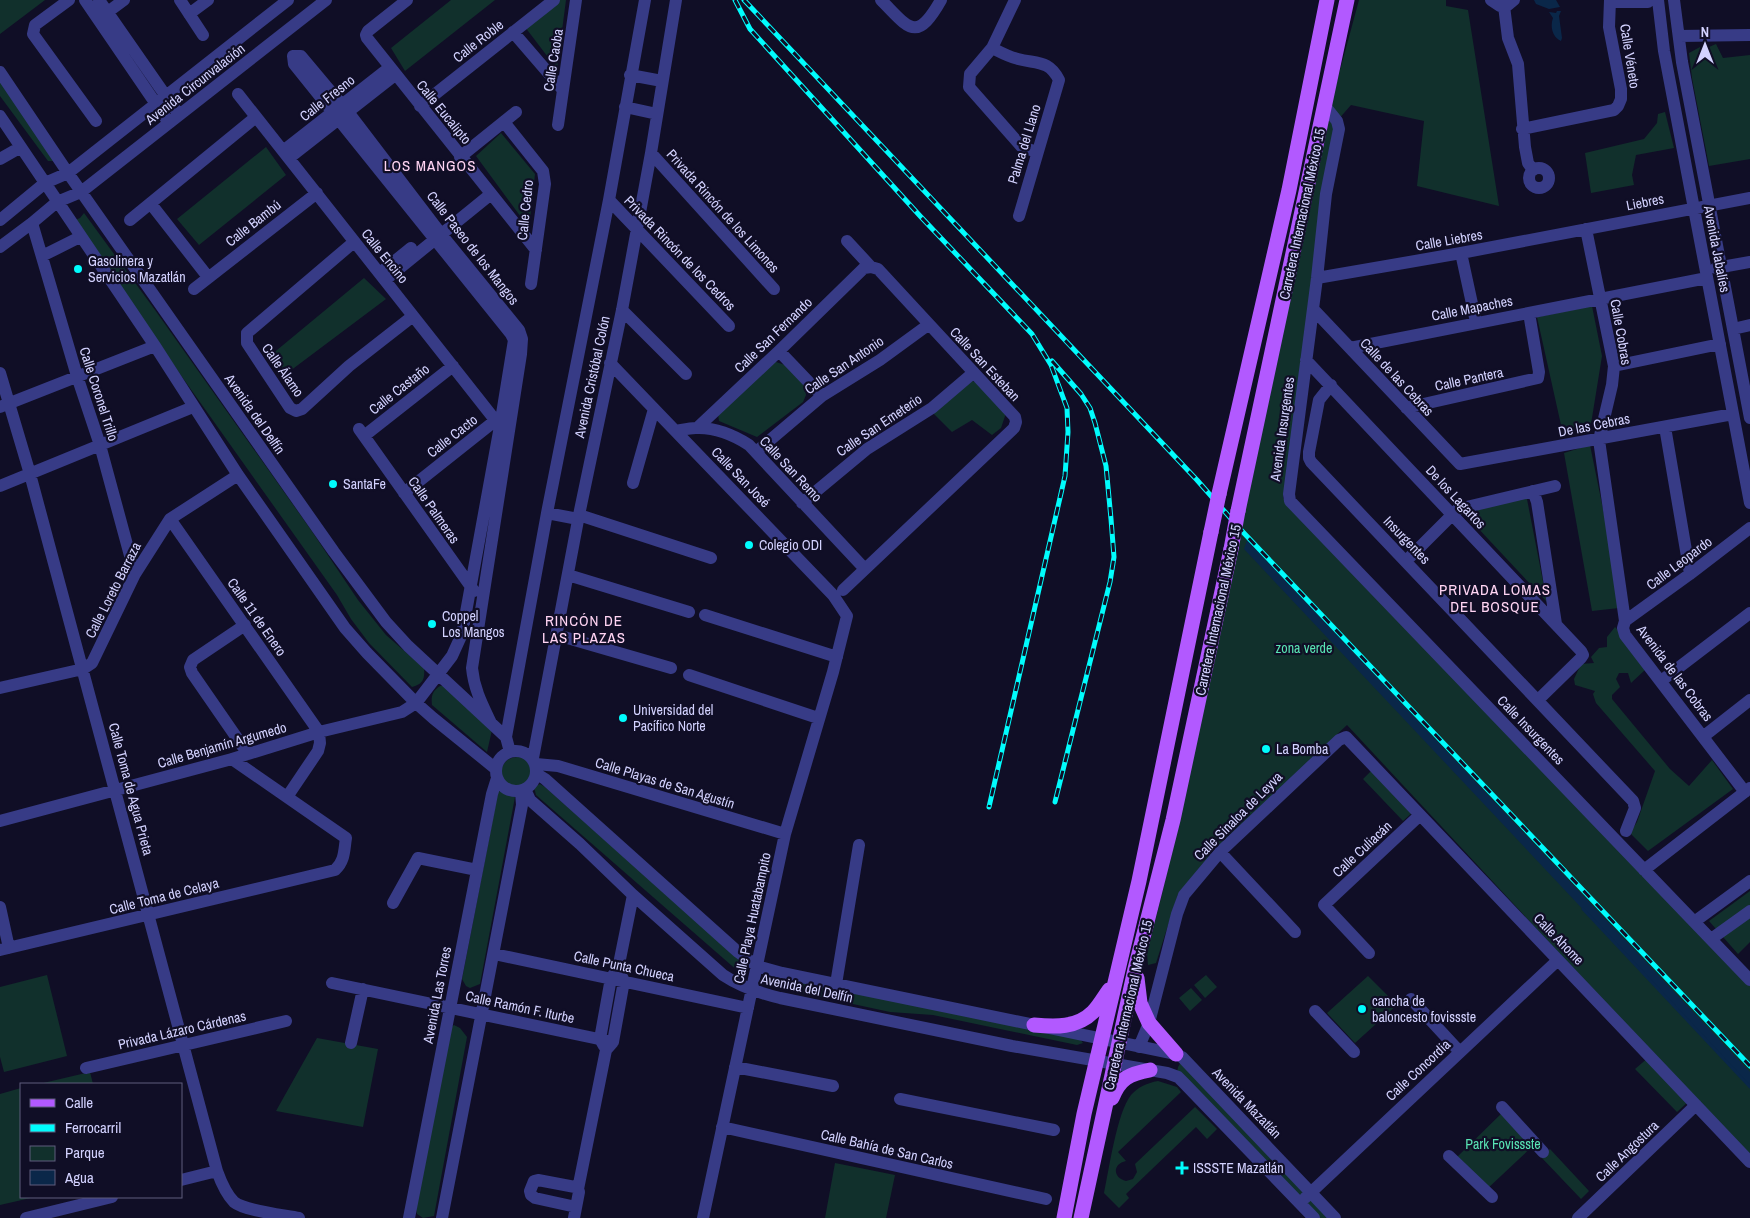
<svg xmlns="http://www.w3.org/2000/svg" width="1750" height="1218" viewBox="0 0 1750 1218" font-family="'Archivo Narrow',sans-serif">
<rect width="100%" height="100%" fill="#100e26"/>
<path fill="#11302c" d="M0 0H45L0 34Z
M451 0H495L405 71 391 48Z
M557 0H566L557 69 525 27Z
M1359 0H1446V6L1468 10 1499 206 1417 186 1424 121 1351 105 1337 121 1283 498 1750 985V1158L1347 725 1214 850 1178 894 1156 963 1148 965 1147 953 1163 890 1330 107Z
M1716 44 1723 58 1750 55V159L1709 166 1692 78 1689 53 1700 47 1704 58 1709 47Z
M0 81 56 161H48L0 96Z
M1665 112 1674 148 1636 155 1632 175 1634 185 1591 193 1585 153 1644 139 1657 123 1658 114Z
M501 133 535 174 529 228 476 156Z
M266 147 286 175 199 245 177 219Z
M84 213 155 310 311 530 358 600 386 635 424 668C425 679 423 684 412 687L369 643 351 619 337 595 180 374 75 220 80 218Z
M364 278 386 299 286 374 279 363 271 355Z
M1592 306 1602 356 1591 424 1563 434 1537 317Z
M770 360 785 365 805 384 806 395 803 402 757 437 719 421 718 414Z
M972 381 979 383 1006 413 1001 428 992 435 972 420 952 432 932 412Z
M1590 445 1620 593 1619 608 1592 611 1564 453Z
M1526 494 1547 602 1461 510Z
M1615 627 1622 634 1646 669 1631 683 1628 673H1619L1616 679 1620 687 1612 695V699L1670 769 1689 786 1712 760 1733 789 1648 851 1630 833 1637 822 1655 771 1596 703 1593 694 1595 691 1575 685 1574 679 1581 664 1594 663 1591 657 1599 648 1607 647V637Z
M440 686H445L492 730 487 752 432 705C431 697 432 691 440 686Z
M501 773a16 16 0 1 1 32 0a16 16 0 1 1-32 0Z
M1373 769 1414 811 1403 821 1363 779Z
M540 784 545 787 746 965 745 971 739 972 536 795 534 787Z
M502 790 510 791 515 797 480 984 470 988 466 986 462 979 498 792Z
M1750 891V942L1738 954 1709 921Z
M763 974 1080 1039 1083 1043 1077 1045 933 1015 890 1012 765 985 760 982Z
M47 975 67 1056 4 1072 0 1057V987Z
M1206 975 1217 987 1205 998 1194 985Z
M1368 976 1397 1005 1355 1043 1327 1013Z
M1191 988 1202 1000 1190 1011 1179 998Z
M454 1025 460 1028 467 1037 434 1216 423 1218 417 1214 416 1209 450 1028Z
M317 1038 378 1049 363 1127 276 1111Z
M1649 1057 1690 1100 1677 1112 1635 1069Z
M1181 1062 1330 1218H1314L1177 1074 1178 1067Z
M90 1072 93 1084H39Z
M1158 1081 1177 1087 1181 1092 1118 1152 1126 1161C1112 1164 1113 1178 1126 1181L1133 1179 1137 1172 1135 1164 1195 1107 1217 1129 1207 1139 1196 1127 1126 1194 1129 1198 1119 1208 1104 1193C1109 1170 1117 1112 1131 1095 1138 1087 1147 1083 1158 1081Z
M21 1088V1197H35L0 1205V1094Z
M1504 1111 1536 1143 1486 1190 1456 1158Z
M1550 1149 1589 1191 1581 1199 1541 1157Z
M835 1163 895 1175 886 1218H825Z"/>
<path fill="#0a2749" d="M1534 0H1556L1560 7 1549 9 1536 4Z
M1557 11H1561L1559 16 1562 38 1561 41C1552 37 1550 26 1553 18L1549 12 1556 13Z
M1247 540 1750 1072V1087L1244 549Z"/>
<g fill="none" stroke-linecap="round" stroke-linejoin="round">
<path stroke="#0a2749" stroke-width="3" d="M1583 909 1750 1087"/>
<path stroke="#373b86" stroke-width="12" d="M69 0 35 25 33 34 96 121
M85 0 169 123
M99 0 179 115
M180 0 203 35
M407 0 368 31 366 35 367 38 536 250
M881 0C909 28 916 44 941 0
M1015 0 992 48 970 74 969 87 1021 146 1036 152
M1491 0 1500 6 1508 5 1514 0
M1616 0 1618 2H1648L1650 0
M1658 0 1664 51 1750 503
M1674 0 1682 62 1750 418
M1504 6 1508 38 1518 64 1525 147 1528 163 1533 170
M189 14 208 0
M101 17 124 0
M513 32 563 90
M1679 36 1750 35
M992 48C1000 52 1009 57 1018 59 1037 64 1049 60 1059 80L1019 216
M0 72 68 173 334 552 386 622 408 646 506 737 510 752
M630 75 662 81
M238 94 503 430
M420 106 554 0
M1325 106 1337 121 1339 129 1326 194 1317 278 1289 494 1290 501 1750 980
M625 107 657 114
M0 116 155 346 238 475 345 628 367 653 416 703 433 718 496 769
M504 122 543 171 545 184 531 284
M558 125 576 0
M1522 129 1614 110 1618 106 1621 99V89L1609 27 1610 0
M283 151 389 68
M651 153 774 289
M460 157 516 112
M289 158 395 75
M0 159 21 147
M1529 178a10 10 0 1 1 20 0a10 10 0 1 1-20 0Z
M609 200 729 326
M151 204 208 277
M0 220 45 183 68 173 288 0
M130 220 256 117
M32 223 77 376 100 445 135 574
M1586 229 1614 366 1612 385 1599 440 1625 621 1623 628 1625 635 1745 792
M354 242 247 333V343L290 408 296 411 302 409 349 366 413 316
M0 247 32 223 57 202 81 192 326 0
M1461 253 1476 322
M42 256 80 237
M1716 268 1750 262
M380 273 411 248
M1317 278 1461 253 1750 198
M385 280 491 194
M194 289 317 193
M1313 309 1460 464 1733 414
M622 310 686 374
M1733 329 1750 325
M1350 348 1707 278
M779 351 822 396
M1306 360 1581 651 1583 655 1581 658 1538 700
M610 363 833 595 847 616 833 672 785 834 703 1218
M1614 366 1720 344
M0 373 30 474 217 1171C221 1182 226 1194 234 1202 245 1211 284 1215 299 1218
M1331 385 1319 400 1309 452V458L1311 462 1633 801 1635 808 1626 831
M0 407 155 346
M1406 408 1538 378 1539 372 1529 313
M1665 427 1690 574
M697 428 779 351 864 268 871 267
M359 429 474 591
M676 431C682 430 689 428 696 428 714 427 734 435 749 445L864 568
M364 436 453 366
M756 452 822 396 880 360 928 325
M633 483 654 409
M0 486 193 407
M1533 491 1537 502 1556 624
M404 493 496 420
M802 503 867 449 932 408 973 373
M547 513 578 519
M579 515 711 558
M170 519 319 732 320 743 318 751 287 797
M1406 561 1458 509 1555 486
M568 575 689 612
M843 590 1014 428 1016 422 1015 417 878 269 871 267 847 241
M705 615 837 657
M1625 621 1690 574 1750 528
M245 625 193 660 190 667 192 673 248 754
M557 635 671 668
M689 675 818 718
M1661 681 1750 613
M0 688 83 669 92 663 135 574 170 519 238 475
M1704 736 1750 700
M506 737 547 513 609 200 645 0
M496 771a20 20 0 1 1 40 0a20 20 0 1 1-40 0Z
M533 758 579 515 622 310 651 153 676 0
M536 764 558 766 785 834
M537 774 545 779 738 952 757 966 782 973 1176 1054 1182 1057 1335 1218
M525 789 530 800 580 844 633 895 723 975C741 987 759 993 780 998L1012 1046 1167 1073 1178 1077 1184 1083 1314 1218
M0 821 232 759 319 732 402 712 416 703 452 656 462 634 500 426 514 340 511 334 294 64 293 56H301L348 112 441 234 519 330 522 339 521 354 472 668C474 689 482 704 491 723
M1220 852 1295 932
M1644 870 1750 788
M393 903 418 858 477 870
M0 907 9 948
M1694 922 1750 881
M1711 939 1750 911
M0 950 335 870C345 861 344 850 346 838L232 759
M1369 953 1324 905 1420 815
M494 954 748 1008
M332 983 613 1042
M836 984 859 845
M1411 999 1460 1052
M1315 1011 1354 1052
M351 1043 363 989
M604 1046 600 1039 611 978 618 969 633 895
M1139 1047 1149 1023 1177 914 1184 895 1220 852 1339 740 1346 737 1750 1162
M735 1067 833 1086
M86 1068 286 1021
M900 1099 1054 1130
M1502 1107 1543 1152
M722 1127 1046 1199
M1449 1156 1492 1197
M181 1180 217 1171
M1305 1198 1558 960
M576 1207 535 1198 531 1195 530 1191 534 1181 538 1180 575 1187 578 1189
M26 1218 112 1197
M409 1218 492 794 497 778
M442 1218 522 805 521 791
M574 1218 579 1192 578 1189 606 1050 613 1042 624 981 618 969
M1578 1218 1696 1105"/>
<path stroke="#b259ff" stroke-width="15" d="M1219 494 1289 190 1327 0
M1238 511 1347 0
M1137 978 1140 1003 1149 1023 1176 1054
M1034 1025C1055 1027 1077 1028 1093 1012 1099 1006 1104 997 1109 990
M1112 1098C1120 1078 1129 1074 1150 1070
M1064 1218 1084 1114 1139 881 1211 532
M1081 1218 1135 969 1173 820 1231 549"/>
<defs>
<path id="rail" d="M735 0 750 29 921 217 1032 334 1051 365 1067 408 1068 432 1065 476 989 807
M744 0 1197 480 1241 530 1750 1066
M1052 361 1081 394 1090 408 1095 423 1106 466 1111 519 1114 557 1110 582 1055 802"/>
</defs>
<use href="#rail" stroke="#00fcfd" stroke-width="5"/>
<use href="#rail" stroke="#100e26" stroke-width="3" stroke-dasharray="9" stroke-linecap="butt"/>
<path stroke="#b259ff" stroke-width="15" d="M1211 532 1219 494
M1231 549 1238 511"/>
</g>
<g fill="#00fcfd" stroke="#100e26" stroke-width="2">
<circle cx="78" cy="269" r="5"/>
<circle cx="333" cy="484" r="5"/>
<circle cx="749" cy="545" r="5"/>
<circle cx="432" cy="624" r="5"/>
<circle cx="623" cy="718" r="5"/>
<circle cx="1266" cy="749" r="5"/>
<circle cx="1362" cy="1009" r="5"/>
<path d="M1179.5 1160.5h5v5h5v5h-5v5h-5v-5h-5v-5h5z"/>
</g>
<g text-anchor="middle" dominant-baseline="central" stroke-width="4.5" stroke-linejoin="round" paint-order="stroke">
<g font-size="14" fill="#d3d2ff" stroke="#100e26">
<text transform="translate(478 41) rotate(-38)">Calle Roble</text>
<text transform="translate(1630 56) rotate(81)">Calle Véneto</text>
<text transform="translate(553 60) rotate(-81)">Calle Caoba</text>
<text transform="translate(195 84) rotate(-38)">Avenida Circunvalación</text>
<text transform="translate(327 98) rotate(-38)">Calle Fresno</text>
<text transform="translate(444 112) rotate(51)">Calle Eucalipto</text>
<text transform="translate(1024 144) rotate(-73)">Palma del Llano</text>
<text transform="translate(1645 202) rotate(-11)">Liebres</text>
<text transform="translate(525 210) rotate(-84)">Calle Cedro</text>
<text transform="translate(723 211) rotate(48)">Privada Rincón de los Limones</text>
<text transform="translate(1302 214) rotate(-78)">Carretera Internacional México 15</text>
<text transform="translate(253 223) rotate(-38)">Calle Bambú</text>
<text transform="translate(1449 240) rotate(-10)">Calle Liebres</text>
<text transform="translate(473 248) rotate(52)">Calle Paseo de los Mangos</text>
<text transform="translate(1717 249) rotate(79)">Avenida Jabalíes</text>
<text transform="translate(680 253) rotate(46)">Privada Rincón de los Cedros</text>
<text transform="translate(385 256) rotate(51)">Calle Encino</text>
<text transform="translate(1472 308) rotate(-11)">Calle Mapaches</text>
<text transform="translate(1621 332) rotate(80)">Calle Cobras</text>
<text transform="translate(773 335) rotate(-44)">Calle San Fernando</text>
<text transform="translate(985 364) rotate(47)">Calle San Esteban</text>
<text transform="translate(844 365) rotate(-34)">Calle San Antonio</text>
<text transform="translate(283 370) rotate(55)">Calle Álamo</text>
<text transform="translate(592 377) rotate(-78)">Avenida Cristóbal Colón</text>
<text transform="translate(1397 377) rotate(47)">Calle de las Cebras</text>
<text transform="translate(1469 379) rotate(-12)">Calle Pantera</text>
<text transform="translate(399 389) rotate(-38)">Calle Castaño</text>
<text transform="translate(99 394) rotate(72)">Calle Coronel Trillo</text>
<text transform="translate(255 414) rotate(55)">Avenida del Delfín</text>
<text transform="translate(879 425) rotate(-34)">Calle San Emeterio</text>
<text transform="translate(1594 425) rotate(-11)">De las Cebras</text>
<text transform="translate(1282 429) rotate(-82)">Avenida Insurgentes</text>
<text transform="translate(452 436) rotate(-38)">Calle Cacto</text>
<text transform="translate(791 469) rotate(47)">Calle San Remo</text>
<text transform="translate(741 477) rotate(46)">Calle San José</text>
<text transform="translate(1456 497) rotate(47)">De los Lagartos</text>
<text transform="translate(434 510) rotate(55)">Calle Palmeras</text>
<text transform="translate(1407 540) rotate(46)">Insurgentes</text>
<text transform="translate(1679 563) rotate(-37)">Calle Leopardo</text>
<text transform="translate(113 590) rotate(-63)">Calle Loreto Barraza</text>
<text transform="translate(1218 610) rotate(-78)">Carretera Internacional México 15</text>
<text transform="translate(257 617) rotate(55)">Calle 11 de Enero</text>
<text transform="translate(1675 673) rotate(53)">Avenida de las Cobras</text>
<text transform="translate(1531 730) rotate(46)">Calle Insurgentes</text>
<text transform="translate(222 745) rotate(-16)">Calle Benjamín Argumedo</text>
<text transform="translate(665 783) rotate(17)">Calle Playas de San Agustín</text>
<text transform="translate(131 789) rotate(75)">Calle Toma de Agua Prieta</text>
<text transform="translate(1238 816) rotate(-45)">Calle Sinaloa de Leyva</text>
<text transform="translate(1362 849) rotate(-43)">Calle Culiacán</text>
<text transform="translate(164 896) rotate(-14)">Calle Toma de Celaya</text>
<text transform="translate(752 918) rotate(-78)">Calle Playa Huatabampito</text>
<text transform="translate(1559 939) rotate(46)">Calle Ahome</text>
<text transform="translate(624 966) rotate(12)">Calle Punta Chueca</text>
<text transform="translate(807 988) rotate(12)">Avenida del Delfín</text>
<text transform="translate(437 995) rotate(-79)">Avenida Las Torres</text>
<text transform="translate(1128 1005) rotate(-77)">Carretera Internacional México 15</text>
<text transform="translate(520 1007) rotate(12)">Calle Ramón F. Iturbe</text>
<text transform="translate(182 1030) rotate(-13)">Privada Lázaro Cárdenas</text>
<text transform="translate(1418 1070) rotate(-43)">Calle Concordia</text>
<text transform="translate(1247 1103) rotate(46)">Avenida Mazatlán</text>
<text transform="translate(887 1149) rotate(13)">Calle Bahía de San Carlos</text>
<text transform="translate(1627 1151) rotate(-44)">Calle Angostura</text>
</g>
<g font-size="14" fill="#d3d2ff" stroke="#100e26" text-anchor="start">
<text x="88" y="261">Gasolinera y<tspan x="88" dy="16">Servicios Mazatlán</tspan></text>
<text x="343" y="484">SantaFe</text>
<text x="759" y="545">Colegio ODI</text>
<text x="442" y="616">Coppel<tspan x="442" dy="16">Los Mangos</tspan></text>
<text x="633" y="710">Universidad del<tspan x="633" dy="16">Pacífico Norte</tspan></text>
<text x="1276" y="749">La Bomba</text>
<text x="1372" y="1001">cancha de<tspan x="1372" dy="16">baloncesto fovissste</tspan></text>
<text x="1193" y="1168">ISSSTE Mazatlán</text>
</g>
<g font-size="14" fill="#59e4b4" stroke="#100e26">
<text x="1304" y="648">zona verde</text>
<text x="1503" y="1144">Park Fovissste</text>
</g>
<g font-size="15" letter-spacing="1" fill="#ffd4f3" stroke="#100e26">
<text x="430" y="165">LOS MANGOS</text>
<text x="1495" y="589">PRIVADA LOMAS<tspan x="1495" dy="17">DEL BOSQUE</tspan></text>
<text x="584" y="620">RINCÓN DE<tspan x="584" dy="17">LAS PLAZAS</tspan></text>
</g>
</g>
<rect x="20" y="1083" width="162" height="115" fill="#100e26" stroke="#5e5c7d"/>
<rect x="30" y="1099" width="25" height="8" fill="#b259ff" stroke="#5e5c7d"/>
<text x="65" y="1108" font-size="15" fill="#d3d2ff">Calle</text>
<rect x="30" y="1124" width="25" height="8" fill="#00fcfd" stroke="#5e5c7d"/>
<text x="65" y="1133" font-size="15" fill="#d3d2ff">Ferrocarril</text>
<rect x="30" y="1146" width="25" height="15" fill="#11302c" stroke="#5e5c7d"/>
<text x="65" y="1158" font-size="15" fill="#d3d2ff">Parque</text>
<rect x="30" y="1170" width="25" height="15" fill="#0a2749" stroke="#5e5c7d"/>
<text x="65" y="1183" font-size="15" fill="#d3d2ff">Agua</text>
<g transform="translate(1705 45)" stroke="#100e26" stroke-width="4" paint-order="stroke">
<path d="M0-4L9 19L0 12L-9 19Z" fill="#d3d2ff"/>
<text y="-8" font-size="14" font-weight="bold" text-anchor="middle" fill="#d3d2ff">N</text>
</g>
</svg>
